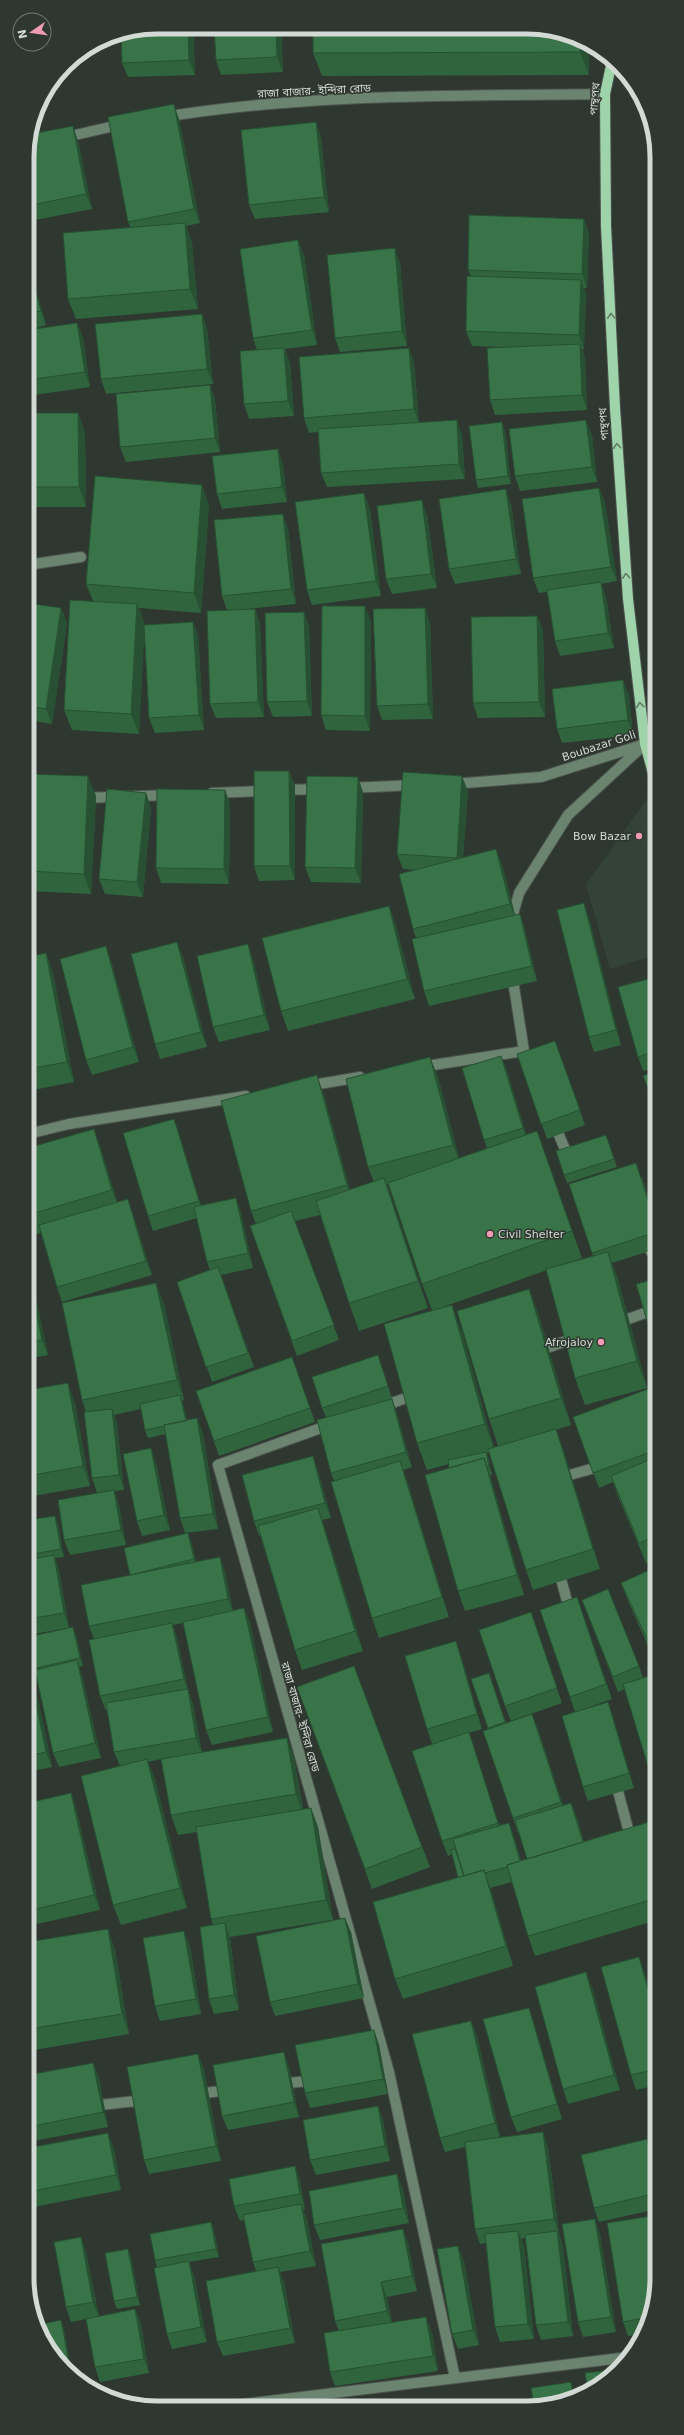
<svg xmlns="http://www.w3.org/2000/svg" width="684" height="2435" viewBox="0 0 684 2435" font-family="'DejaVu Sans','Noto Sans Bengali',sans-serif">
<rect width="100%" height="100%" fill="#2e3730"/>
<path fill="#344337" d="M656 787V955L610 969 586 884Z"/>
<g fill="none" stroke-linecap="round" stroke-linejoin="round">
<defs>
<path id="minor" d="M164 117C309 93 459 96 605 94
M62 138 123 124
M27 565 81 557
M452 784 541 777 645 744 568 815 519 893 510 925
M348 788 416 785
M282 790 320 789
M212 793 266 791
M82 798 170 795
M512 974 524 1051 529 1064
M420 1067 524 1051
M307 1086 360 1077
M554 1123 564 1147 573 1158
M28 1134 69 1124 246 1096
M643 1241 656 1258
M617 1323 656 1309
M536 1352 577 1337
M381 1407 417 1394
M332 1424 218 1465 389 2072 371 2074
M559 1478 605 1465
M558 1568 570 1612
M615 1780 631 1840
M650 1908 657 1933
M389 2072 455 2378
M280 2084 316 2080
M195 2094 230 2090
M91 2106 145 2100
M228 2406 629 2357"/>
<path id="major" d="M612 61 605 94 606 226 615 408 628 599 645 744 656 784"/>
</defs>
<use href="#minor" stroke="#4c544e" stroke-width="12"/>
<use href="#major" stroke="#4c544e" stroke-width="12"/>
<use href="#minor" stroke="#6b846f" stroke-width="10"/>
<use href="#major" stroke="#9fd3a9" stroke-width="10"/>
</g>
<path fill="#30643d" d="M193 27 195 75 128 77 122 63Z
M214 27 281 28 283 72 221 75 216 60Z
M552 30 588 43 589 75 322 76 313 53Z
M91 48 92 52 84 53Z
M179 119 200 223 186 226 192 243 198 309 76 319 68 299 131 228 128 222Z
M316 122 321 137 329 212 255 219 249 205Z
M78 141 92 209 30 221 27 212V149Z
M584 219 589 234 587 288H584L586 295 584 349H582L585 359 587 410 495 415 490 400 505 347 472 346 466 331 471 276 468 270Z
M304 255 317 345 285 349 290 363 294 416 249 419 244 404 257 350 253 338Z
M400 263 407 346 340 352 335 338Z
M33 282 38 297 46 325 31 330 77 323 83 338 90 387 27 396V284Z
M202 314 207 329 213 384 106 394 101 379Z
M409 348 414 362 419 422 462 435 465 479 327 487 321 473 318 432 309 433 304 418Z
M210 385 215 400 220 452 126 462 120 447Z
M27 413H78L85 433 86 507H27Z
M505 430 511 484 478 488 476 480Z
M592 435 597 482 520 491 515 476Z
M283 464 287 502 222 509 217 494Z
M202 485 209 505 201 613 139 608 145 625 193 622 198 636 204 730 155 733 149 718 144 633 139 734 72 730 64 710 93 601 86 584Z
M599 488 605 503 617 581 601 584 606 597 614 648 560 656 555 641 547 592 539 593 533 578Z
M511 504 521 574 455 584 449 569Z
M370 508 381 596 312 605 307 590Z
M427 515 437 588 392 594 386 579Z
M288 528 296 604 238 610 255 609 260 624 264 717 216 718 210 704 227 610 222 596Z
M27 603 61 608 67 623 52 724 28 720Z
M425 608 430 623 433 719 382 720 377 706Z
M304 612 309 627 312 716 273 717 267 702Z
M537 616 543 630 545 717 478 718 473 703Z
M371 621 370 731 326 730 321 715Z
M629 695 633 735 562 743 557 729Z
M289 771 295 786V880L259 881 254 866Z
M28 774 96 796 91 894 28 891Z
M225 790 230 804 229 884 161 883 156 868Z
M468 791 463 858 502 864 515 915 520 914 525 929 537 981 429 1006 424 991 416 938 413 929 416 870 403 869 397 854Z
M363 792 361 883 311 882 305 867Z
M146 793 151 808 143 897 105 894 99 879Z
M389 906 396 926 415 999 288 1031 281 1011Z
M28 908 37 955 46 953 53 973 74 1082 28 1091Z
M589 918 621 1045 594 1052 589 1037Z
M183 957 207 1047 160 1059 155 1044Z
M253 959 270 1030 219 1042 213 1027Z
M111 961 139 1062 92 1075 86 1060Z
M656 977V1068L643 1071 638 1057Z
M555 1041 585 1125 547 1139 517 1054Z
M501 1056 507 1071 526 1134 537 1131 582 1258 568 1263 593 1256 569 1184 642 1177 656 1223V1249L612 1263 618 1279 647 1388 585 1405 575 1378 547 1270 443 1307 462 1332 494 1448 498 1446 489 1419 529 1289 539 1316 571 1425 556 1430 563 1449 600 1569 533 1590 526 1570 489 1453H487L489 1460 492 1475H490L524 1595 465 1611 458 1591 449 1464 427 1470 417 1443 432 1310 422 1284 389 1184H387L394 1206 428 1308 359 1331 349 1303 320 1215 295 1221 339 1340 297 1356 250 1226 256 1224 251 1211 324 1095 350 1190 374 1182 368 1167 438 1077 459 1158 487 1148 484 1140Z
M174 1119 179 1133 201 1205 236 1198 241 1213 253 1268 221 1275 254 1367 212 1382 177 1282 210 1270 207 1262 197 1218 153 1231 148 1216Z
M94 1129 101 1149 117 1202 133 1214 152 1275 62 1302 57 1287 41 1233 28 1237V1148Z
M609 1143 617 1167 567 1183 564 1175Z
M28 1261 29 1266 48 1355 28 1359Z
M656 1279V1349L651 1334Z
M164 1303 184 1400 182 1401 187 1420 203 1433 218 1529 185 1533 180 1518 166 1434 148 1438 145 1430 141 1409 114 1415 117 1423 124 1490 114 1491 119 1505 126 1545 70 1555 64 1540 106 1492 97 1493 92 1478 86 1412 82 1400Z
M292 1357 315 1422 219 1456 196 1391Z
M383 1370 397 1414 412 1467 403 1470 407 1481 449 1617 379 1638 372 1618 334 1481 331 1473 326 1417 322 1408Z
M656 1386V1559L646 1563 618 1496 613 1482 599 1488 573 1417Z
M28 1390 75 1403 90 1486 28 1497Z
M156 1463 170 1530 142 1536 137 1521Z
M318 1471 331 1518 322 1520 363 1651 302 1670 295 1650 260 1535 259 1536 254 1521Z
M55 1516 58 1524 64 1557 55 1558 59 1570 69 1628 73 1627 76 1635 83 1666 79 1667 82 1675 101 1758 59 1767 53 1753 36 1676 35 1677 32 1669 62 1629 28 1635V1520Z
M191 1541 196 1562 220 1557 225 1572 233 1611 244 1608 250 1623 273 1732 212 1745 206 1730 183 1623 173 1625 177 1638 188 1690 193 1704 202 1752 287 1738 294 1758 303 1809 311 1808 318 1827 333 1920 351 1932 364 1998 275 2016 270 2002 332 1920 230 1937 239 2010 214 2014 209 1999 213 1925 211 1919 197 1832 178 1835 171 1815 161 1759 148 1762 155 1779 187 1908 121 1925 113 1905 120 1766 114 1752 107 1710 106 1711 100 1696 94 1639 89 1626 131 1575Z
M656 1567V1664L629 1603 621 1583Z
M577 1597 612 1699 575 1712 540 1610Z
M582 1600 639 1666 643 1678 625 1689 618 1692Z
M531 1612 562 1703 511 1721 505 1706Z
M461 1656 482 1729 469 1733 499 1825 509 1823 514 1837 521 1860 527 1859 519 1833H518L513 1818 488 1729 471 1679 489 1673 506 1723 538 1729 563 1806 571 1803 577 1818 584 1842H657V1920L535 1956 528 1936 512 1882 490 1888 513 1966 403 1999 395 1979 458 1877 452 1854 448 1856 442 1841 432 1744 427 1729Z
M354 1666 430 1867 372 1889 297 1687Z
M32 1683 38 1698 52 1767 28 1772V1684Z
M613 1717 634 1788 588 1801 583 1787Z
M71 1793 76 1808 100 1910 37 1924 32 1910Z
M28 1942 115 1949 129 2034 28 2051Z
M190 1946 201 2014 160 2021 155 2006Z
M644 1971 657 2017V2085L636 2090 631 2075Z
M592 1987 620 2090 568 2104 563 2089Z
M471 2021 477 2036 500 2137 543 2132 548 2147 559 2234 563 2246 573 2336 541 2340 536 2325 525 2238 521 2239 524 2245 534 2339 500 2342 495 2327 486 2243 480 2244 475 2229 465 2147 445 2152 440 2138Z
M534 2023 562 2119 517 2132 511 2117Z
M374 2030 379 2045 388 2094 310 2108 305 2093Z
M93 2063 99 2078 108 2127 28 2142V2075Z
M289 2067 299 2117 228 2130 222 2116Z
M204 2069 221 2161 149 2174 144 2160Z
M378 2106 383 2120 390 2161 316 2175 310 2160Z
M647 2139 652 2154 657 2174V2209L599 2222 594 2208Z
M28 2148H114L121 2190 28 2208Z
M295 2166 300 2181 305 2209 303 2210 307 2219 316 2266 280 2272 284 2282 295 2343 223 2356 217 2342 256 2271 253 2262 244 2220 240 2221 234 2206Z
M403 2189 409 2223 320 2240 314 2225Z
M211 2222 214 2230 219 2257 189 2262 194 2276 207 2342 172 2349 167 2334 157 2267 155 2260Z
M403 2229 408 2243 417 2291 387 2297 392 2323 432 2332 438 2371 335 2386 330 2372 339 2331 335 2321Z
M656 2231 657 2286 647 2328 643 2334 628 2336 623 2322Z
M600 2234 616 2332 583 2337 578 2322Z
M81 2237 86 2252 99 2316 135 2309 141 2324 149 2373 100 2382 95 2367 86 2319 71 2322 66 2307Z
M128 2249 131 2257 140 2305 117 2309 114 2301Z
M464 2261 479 2345 458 2349 452 2334Z"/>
<path fill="#275132" d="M188 27H193L195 75 189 60Z
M276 28H281L283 72 277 57Z
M580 40 588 43 589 75 580 52Z
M174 104 179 119 200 223 194 209Z
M316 122 321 137 329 212 324 197Z
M73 126 78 141 92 209 86 194Z
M584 219 589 234 587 288 582 274Z
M185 223 192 243 198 309 190 289Z
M298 240 304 255 317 345 312 330Z
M395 248 400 263 407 346 402 331Z
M581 280 586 295 584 349 579 335Z
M33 282 38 297 46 325 41 311Z
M202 314 207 329 213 384 207 369Z
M77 323 83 338 90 387 85 372Z
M580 344 585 359 587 410 582 395Z
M284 348 290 363 294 416 288 401Z
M409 348 414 362 419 424 414 409Z
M210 385 215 400 220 452 215 438Z
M78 413 85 433 86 507 79 487Z
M457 420 462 435 465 479 459 464Z
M586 420 592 435 597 482 592 467Z
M502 422 505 430 511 484 508 476Z
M278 449 283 464 287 502 282 487Z
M202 485 209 505 201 613 194 593Z
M599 488 605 503 617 581 611 567Z
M506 489 511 504 521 574 516 559Z
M364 493 370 508 381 596 376 581Z
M422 500 427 515 437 588 431 574Z
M283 514 288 528 296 604 291 589Z
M601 582 606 597 614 648 608 633Z
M137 604 145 624 139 734 131 714Z
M365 606 371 621 370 731 365 716Z
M61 608 67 623 52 724 46 709Z
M425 608 430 623 433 719 428 704Z
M255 609 260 624 264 717 258 702Z
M304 612 309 627 312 716 307 701Z
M537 616 543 630 545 717 539 702Z
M193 622 198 636 204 730 199 715Z
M623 680 629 695 633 735 628 720Z
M289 771 295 786V880L290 866Z
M88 776 96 796 91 894 84 874Z
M462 776 468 791 462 873 457 858Z
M358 777 363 792 361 883 355 868Z
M225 790 230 804 229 884 224 869Z
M146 793 151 808 143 897 137 882Z
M496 849 502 864 516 919 510 904Z
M584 903 589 918 621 1045 616 1030Z
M389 906 396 926 415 999 407 979Z
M28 908 37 956 32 941 28 920Z
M520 914 525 929 537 981 532 966Z
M177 942 183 957 207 1047 201 1032Z
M248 944 253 959 270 1030 264 1015Z
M106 946 111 961 139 1062 133 1047Z
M46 953 53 973 74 1082 67 1062Z
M501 1056 507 1071 529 1143 523 1128Z
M430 1057 438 1077 461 1165 453 1145Z
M317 1075 324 1095 354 1205 347 1185Z
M174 1119 179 1133 204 1216 199 1201Z
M94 1129 101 1149 120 1210 112 1190Z
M537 1131 547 1158 582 1258 572 1231Z
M636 1163 656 1223V1225Z
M384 1178 394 1206 428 1308 418 1281Z
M236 1198 241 1213 253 1268 248 1253Z
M128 1199 133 1214 152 1275 146 1261Z
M608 1252 618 1279 647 1388 637 1361Z
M28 1261 29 1266 48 1355 42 1340 28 1269Z
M156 1283 164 1303 184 1400 177 1380Z
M529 1289 539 1316 571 1425 561 1398Z
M452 1305 462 1332 495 1451 485 1424Z
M68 1383 75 1403 90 1486 83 1466Z
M180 1395 183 1403 189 1430 186 1422Z
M392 1399 397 1414 412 1467 406 1452Z
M112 1409 117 1423 124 1490 119 1475Z
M197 1418 203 1433 218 1529 213 1514Z
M556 1429 563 1449 600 1569 593 1549Z
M151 1448 156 1463 170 1530 164 1515Z
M486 1452 489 1460 492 1475 489 1467Z
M313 1456 318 1471 331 1518 325 1503Z
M484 1458 491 1478 524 1595 517 1575Z
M400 1461 407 1481 449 1617 442 1597Z
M114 1490 119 1505 126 1545 121 1530Z
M318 1508 325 1528 363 1651 355 1631Z
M55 1516 58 1524 64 1557 61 1549Z
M188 1533 191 1541 197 1567 194 1559Z
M54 1555 59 1570 69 1628 64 1613Z
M220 1557 225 1572 233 1613 228 1599Z
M244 1608 250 1623 273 1732 268 1717Z
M172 1623 177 1638 188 1690 193 1704 202 1753 196 1738 189 1693 184 1679Z
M73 1627 76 1635 83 1666 80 1658Z
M456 1641 461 1656 482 1729 477 1714Z
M77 1660 82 1675 101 1758 95 1743Z
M32 1683 38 1698 52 1767 46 1752Z
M608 1702 613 1717 634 1788 629 1773Z
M532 1714 538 1729 567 1817 561 1802Z
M469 1732 474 1747 503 1838 498 1823Z
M287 1738 294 1758 303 1814 296 1794Z
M147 1759 155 1779 187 1908 180 1888Z
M71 1793 76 1808 100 1910 94 1895Z
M571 1803 577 1818 589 1858 583 1843Z
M311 1808 318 1827 333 1920 326 1900Z
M649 1822 657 1842V1847Z
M509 1823 514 1837 526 1877 521 1863Z
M484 1870 491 1890 513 1966 506 1946Z
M345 1918 351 1932 364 1998 358 1984Z
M225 1923 230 1938 239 2010 234 1995Z
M108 1929 115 1949 129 2034 122 2014Z
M184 1931 190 1946 201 2014 196 1999Z
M639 1957 644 1971 657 2017V2022Z
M586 1972 592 1987 620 2090 614 2075Z
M529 2008 534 2023 562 2119 557 2104Z
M471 2021 477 2036 500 2138 495 2123Z
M374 2030 379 2045 388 2094 383 2079Z
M284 2052 289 2067 299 2117 294 2102Z
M198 2054 204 2069 221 2161 216 2146Z
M93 2063 99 2078 108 2127 103 2112Z
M378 2106 383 2120 390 2161 385 2146Z
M543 2132 548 2147 559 2234 554 2219Z
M108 2133 114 2148 121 2190 116 2175Z
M647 2139 652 2154 657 2174V2182Z
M295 2166 300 2181 305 2209 300 2194Z
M397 2174 403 2189 409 2223 403 2208Z
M301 2204 307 2219 316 2266 310 2251Z
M651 2216 656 2231 657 2252Z
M595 2219 600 2234 616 2332 611 2317Z
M211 2222 214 2230 219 2257 216 2249Z
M403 2229 408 2243 417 2291 412 2276Z
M518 2231 524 2245 534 2339 528 2324Z
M557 2231 563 2246 573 2336 568 2322Z
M81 2237 86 2252 99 2317 93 2302Z
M458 2246 464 2261 479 2345 473 2330Z
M128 2249 131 2257 140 2305 137 2297Z
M189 2261 194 2276 207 2342 201 2327Z
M278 2267 284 2282 295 2343 290 2328Z
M381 2282 387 2297 392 2326 387 2311Z
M135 2309 141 2324 149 2373 144 2359Z
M426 2317 432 2332 438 2371 433 2356Z
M61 2320 64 2328 72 2374 71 2373Z
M571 2382 576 2396 573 2397Z"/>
<path fill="#387447" stroke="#275132" d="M157 27H188L189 60 122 63 121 34Z
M214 27 276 28 277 57 216 60Z
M313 28 552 30 580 40V52L313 53Z
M174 104 194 209 128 222 108 117Z
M316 122 324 197 249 205 241 130Z
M73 126 86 194 27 206V149L31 134Z
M469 215 584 219 582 274 468 270Z
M185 223 190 289 68 299 63 233Z
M298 240 312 330 253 338 240 249Z
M395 248 402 331 335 338 327 255Z
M467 276 581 280 579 335 466 331Z
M33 282 41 311 27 314V284Z
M202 314 207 369 101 379 95 324Z
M77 323 85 372 27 380V330Z
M580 344 582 395 490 400 487 348Z
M284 348 288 401 244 404 240 351Z
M409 348 414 409 304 418 299 357Z
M210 385 215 438 120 447 116 394Z
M27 413H78L79 487H27Z
M457 420 459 464 321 473 318 429Z
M586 420 592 467 515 476 509 429Z
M502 422 508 476 476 480 469 426Z
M278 449 282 487 217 494 212 456Z
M95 476 202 485 194 593 86 584Z
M599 488 611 567 533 578 522 499Z
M506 489 516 559 449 569 439 499Z
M364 493 376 581 307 590 295 502Z
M422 500 431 574 386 579 377 506Z
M283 514 291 589 222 596 214 520Z
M601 582 608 633 555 641 547 590Z
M70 600 137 604 131 714 64 710Z
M27 603 61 608 46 709 28 706Z
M322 606H365V716L321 715Z
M425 608 428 704 377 706 373 609Z
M255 609 258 702 210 704 207 611Z
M304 612 307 701 267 702 265 613Z
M537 616 539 702 473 703 471 617Z
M193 622 199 715 149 718 144 625Z
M623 680 628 720 557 729 552 689Z
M254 771H289L290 866H254Z
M403 772 462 776 457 858 397 854Z
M28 774 88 776 84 874 28 871Z
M307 776 358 777 355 868 305 867Z
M107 789 146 793 137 882 99 879Z
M157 789 225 790 224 869 156 868Z
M496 849 510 904 413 929 399 874Z
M584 903 616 1030 589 1037 557 910Z
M389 906 407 979 281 1011 262 938Z
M520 914 532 966 424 991 412 939Z
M28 920 32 941 28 942Z
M177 942 201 1032 155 1044 131 954Z
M248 944 264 1015 213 1027 197 956Z
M106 946 133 1047 86 1060 60 959Z
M46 953 67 1062 28 1069V957Z
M656 977V1051L638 1057 618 987Z
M555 1041 580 1110 541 1124 517 1054Z
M501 1056 523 1128 484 1140 462 1068Z
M430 1057 453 1145 368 1167 346 1079Z
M656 1071V1108L643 1076Z
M317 1075 347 1185 251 1211 221 1101Z
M174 1119 199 1201 148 1216 123 1133Z
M94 1129 112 1190 28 1215V1148Z
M537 1131 572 1231 422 1284 388 1183Z
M606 1135 614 1159 564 1175 556 1151Z
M636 1163 656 1225V1232L592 1253 569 1184Z
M384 1178 418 1281 349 1303 316 1201Z
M236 1198 248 1253 207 1262 194 1207Z
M128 1199 146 1261 57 1287 39 1225Z
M291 1211 334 1325 292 1341 250 1226Z
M608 1252 637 1361 575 1378 546 1269Z
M218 1267 248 1353 206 1367 177 1282Z
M28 1269 42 1340 28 1343Z
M656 1279V1333L651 1334 636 1284Z
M156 1283 177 1380 82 1400 62 1303Z
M529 1289 561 1398 489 1419 457 1311Z
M452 1305 485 1424 417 1443 384 1324Z
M378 1355 388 1386 322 1408 312 1377Z
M292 1357 310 1408 214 1441 196 1391Z
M68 1383 83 1466 28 1476V1390Z
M656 1386V1450L593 1473 573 1417Z
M180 1395 186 1421 164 1425 165 1426 145 1430 140 1404Z
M392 1399 406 1452 331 1473 317 1420Z
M112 1409 119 1475 92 1478 84 1412Z
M197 1418 213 1514 180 1518 164 1425Z
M556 1429 593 1549 526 1570 488 1449Z
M151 1448 164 1515 137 1521 123 1454Z
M486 1452 489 1467H487L484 1458 449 1468 448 1460Z
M313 1456 325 1503 254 1521 242 1475Z
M656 1457V1536L639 1543 611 1476Z
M484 1458 517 1575 458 1591 425 1475Z
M400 1461 442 1597 372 1618 331 1482Z
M114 1490 121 1530 64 1540 58 1500Z
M318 1508 355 1631 295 1650 258 1526Z
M55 1516 61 1549 28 1555V1520Z
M188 1533 194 1559 130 1575 124 1548Z
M54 1555 64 1613 28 1619V1560Z
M220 1557 228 1599 89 1626 81 1585Z
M656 1567V1656H655L621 1583Z
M608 1589 639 1666 613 1677 582 1600Z
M577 1597 606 1684 570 1697 540 1610Z
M244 1608 268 1717 206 1730 183 1622Z
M531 1612 557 1688 505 1706 479 1630Z
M172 1623 184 1679 100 1696 89 1640Z
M73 1627 80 1658 32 1669 28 1649V1637Z
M456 1641 477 1714 427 1729 405 1656Z
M77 1660 95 1743 53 1753 35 1670Z
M354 1666 422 1847 365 1869 297 1687Z
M489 1673 505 1722 488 1728 471 1679Z
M656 1674 657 1796 623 1684Z
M32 1683 46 1752 28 1756V1684Z
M188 1689 196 1738 114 1752 106 1703Z
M608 1702 629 1773 583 1787 562 1716Z
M532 1714 561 1802 513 1818 483 1731Z
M469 1732 498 1823 442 1841 412 1751Z
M287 1738 296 1794 171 1815 161 1759Z
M147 1759 180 1888 113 1905 81 1776Z
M71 1793 94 1895 32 1910 28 1892V1803Z
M571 1803 583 1842 527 1859 515 1820Z
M311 1808 326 1900 211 1919 196 1827Z
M649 1822 657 1847V1898L528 1936 507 1865Z
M509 1823 520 1861 507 1865V1867L485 1873 484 1870 464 1876 453 1839Z
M455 1849 464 1876 458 1877 451 1850Z
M484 1870 506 1946 395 1979 373 1902Z
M345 1918 358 1984 270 2002 256 1936Z
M225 1923 234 1995 209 1999 200 1927Z
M108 1929 122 2014 28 2029V1942Z
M184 1931 196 1999 155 2006 143 1938Z
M639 1957 657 2022V2069L631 2075 601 1967Z
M657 1968V2005L648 1970Z
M586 1972 614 2075 563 2089 535 1987Z
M529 2008 557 2104 511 2117 483 2019Z
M471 2021 495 2123 440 2138 412 2034Z
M374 2030 383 2079 305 2093 295 2045Z
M284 2052 294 2102 222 2116 213 2065Z
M198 2054 216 2146 144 2160 127 2067Z
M93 2063 103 2112 28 2127V2075Z
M378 2106 385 2146 310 2160 303 2120Z
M543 2132 554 2219 475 2229 465 2142Z
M108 2133 116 2175 28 2192V2148Z
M647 2139 657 2182V2193L594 2208 581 2155Z
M295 2166 300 2194 234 2206 229 2179Z
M397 2174 403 2208 314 2225 309 2191Z
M301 2204 310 2251 253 2262 243 2215Z
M651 2216 657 2252V2286L649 2317 623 2322 607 2223Z
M595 2219 611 2317 578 2322 562 2224Z
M211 2222 216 2249 155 2260 150 2234Z
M403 2229 412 2276 381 2282 387 2311 335 2321 321 2244Z
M518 2231 528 2324 495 2327 485 2234Z
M557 2231 568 2322 536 2325 525 2235Z
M81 2237 93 2302 66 2307 54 2242Z
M458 2246 473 2330 452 2334 437 2249Z
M128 2249 137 2297 114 2301 105 2253Z
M189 2261 201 2327 167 2334 154 2268Z
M278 2267 290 2328 217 2342 206 2281Z
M135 2309 144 2359 95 2367 86 2319Z
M426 2317 433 2356 330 2372 324 2333Z
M61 2320 71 2373 59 2364 40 2335 37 2325Z
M619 2369 592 2391 588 2392 585 2373Z
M571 2382 573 2397 544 2407H534L531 2388Z
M508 2401 509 2407H476V2406Z"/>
<defs><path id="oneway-chevron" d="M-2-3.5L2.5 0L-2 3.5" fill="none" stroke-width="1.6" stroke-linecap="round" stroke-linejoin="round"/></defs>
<g stroke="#617d66">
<use href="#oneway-chevron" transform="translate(611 316) rotate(-93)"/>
<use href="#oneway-chevron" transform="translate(617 446) rotate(-94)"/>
<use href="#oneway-chevron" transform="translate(626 576) rotate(-94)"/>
<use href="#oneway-chevron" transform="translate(640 705) rotate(-97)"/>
</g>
<g fill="#f09ab4" stroke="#2e3730" stroke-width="1.5">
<circle cx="639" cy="836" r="4"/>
<circle cx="490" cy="1234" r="4"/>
<circle cx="601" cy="1342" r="4"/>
</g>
<g text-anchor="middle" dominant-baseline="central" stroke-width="3" stroke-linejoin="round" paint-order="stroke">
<g font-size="11" fill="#d3d9d4" stroke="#2e3730">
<text transform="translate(314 91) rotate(-3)">রাজা বাজার- ইন্দিরা রোড</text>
<text transform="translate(595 99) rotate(-86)">পান্থপথ</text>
<text transform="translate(604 424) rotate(-94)">পান্থপথ</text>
<text transform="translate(599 746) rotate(-18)">Boubazar Goli</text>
<text transform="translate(300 1717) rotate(74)">রাজা বাজার- ইন্দিরা রোড</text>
</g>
<g font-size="11" fill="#d3d9d4" stroke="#2e3730" text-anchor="end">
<text x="631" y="836">Bow Bazar</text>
<text x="498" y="1234" text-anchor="start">Civil Shelter</text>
<text x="593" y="1342">Afrojaloy</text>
</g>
</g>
<path d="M0 0H684V2435H0ZM157 34H527A123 123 0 0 1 650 157V2278A123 123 0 0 1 527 2401H157A123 123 0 0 1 34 2278V157A123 123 0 0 1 157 34Z" fill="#2e3730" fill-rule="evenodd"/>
<path fill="none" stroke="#d3d9d4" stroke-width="5" d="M157 34H527A123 123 0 0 1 650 157V2278A123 123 0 0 1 527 2401H157A123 123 0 0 1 34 2278V157A123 123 0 0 1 157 34Z"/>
<g transform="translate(32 32) rotate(257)"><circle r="19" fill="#2e3730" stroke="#707872"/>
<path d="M0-3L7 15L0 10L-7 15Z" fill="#f09ab4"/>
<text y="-6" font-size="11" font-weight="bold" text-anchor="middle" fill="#d3d9d4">N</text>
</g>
</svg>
